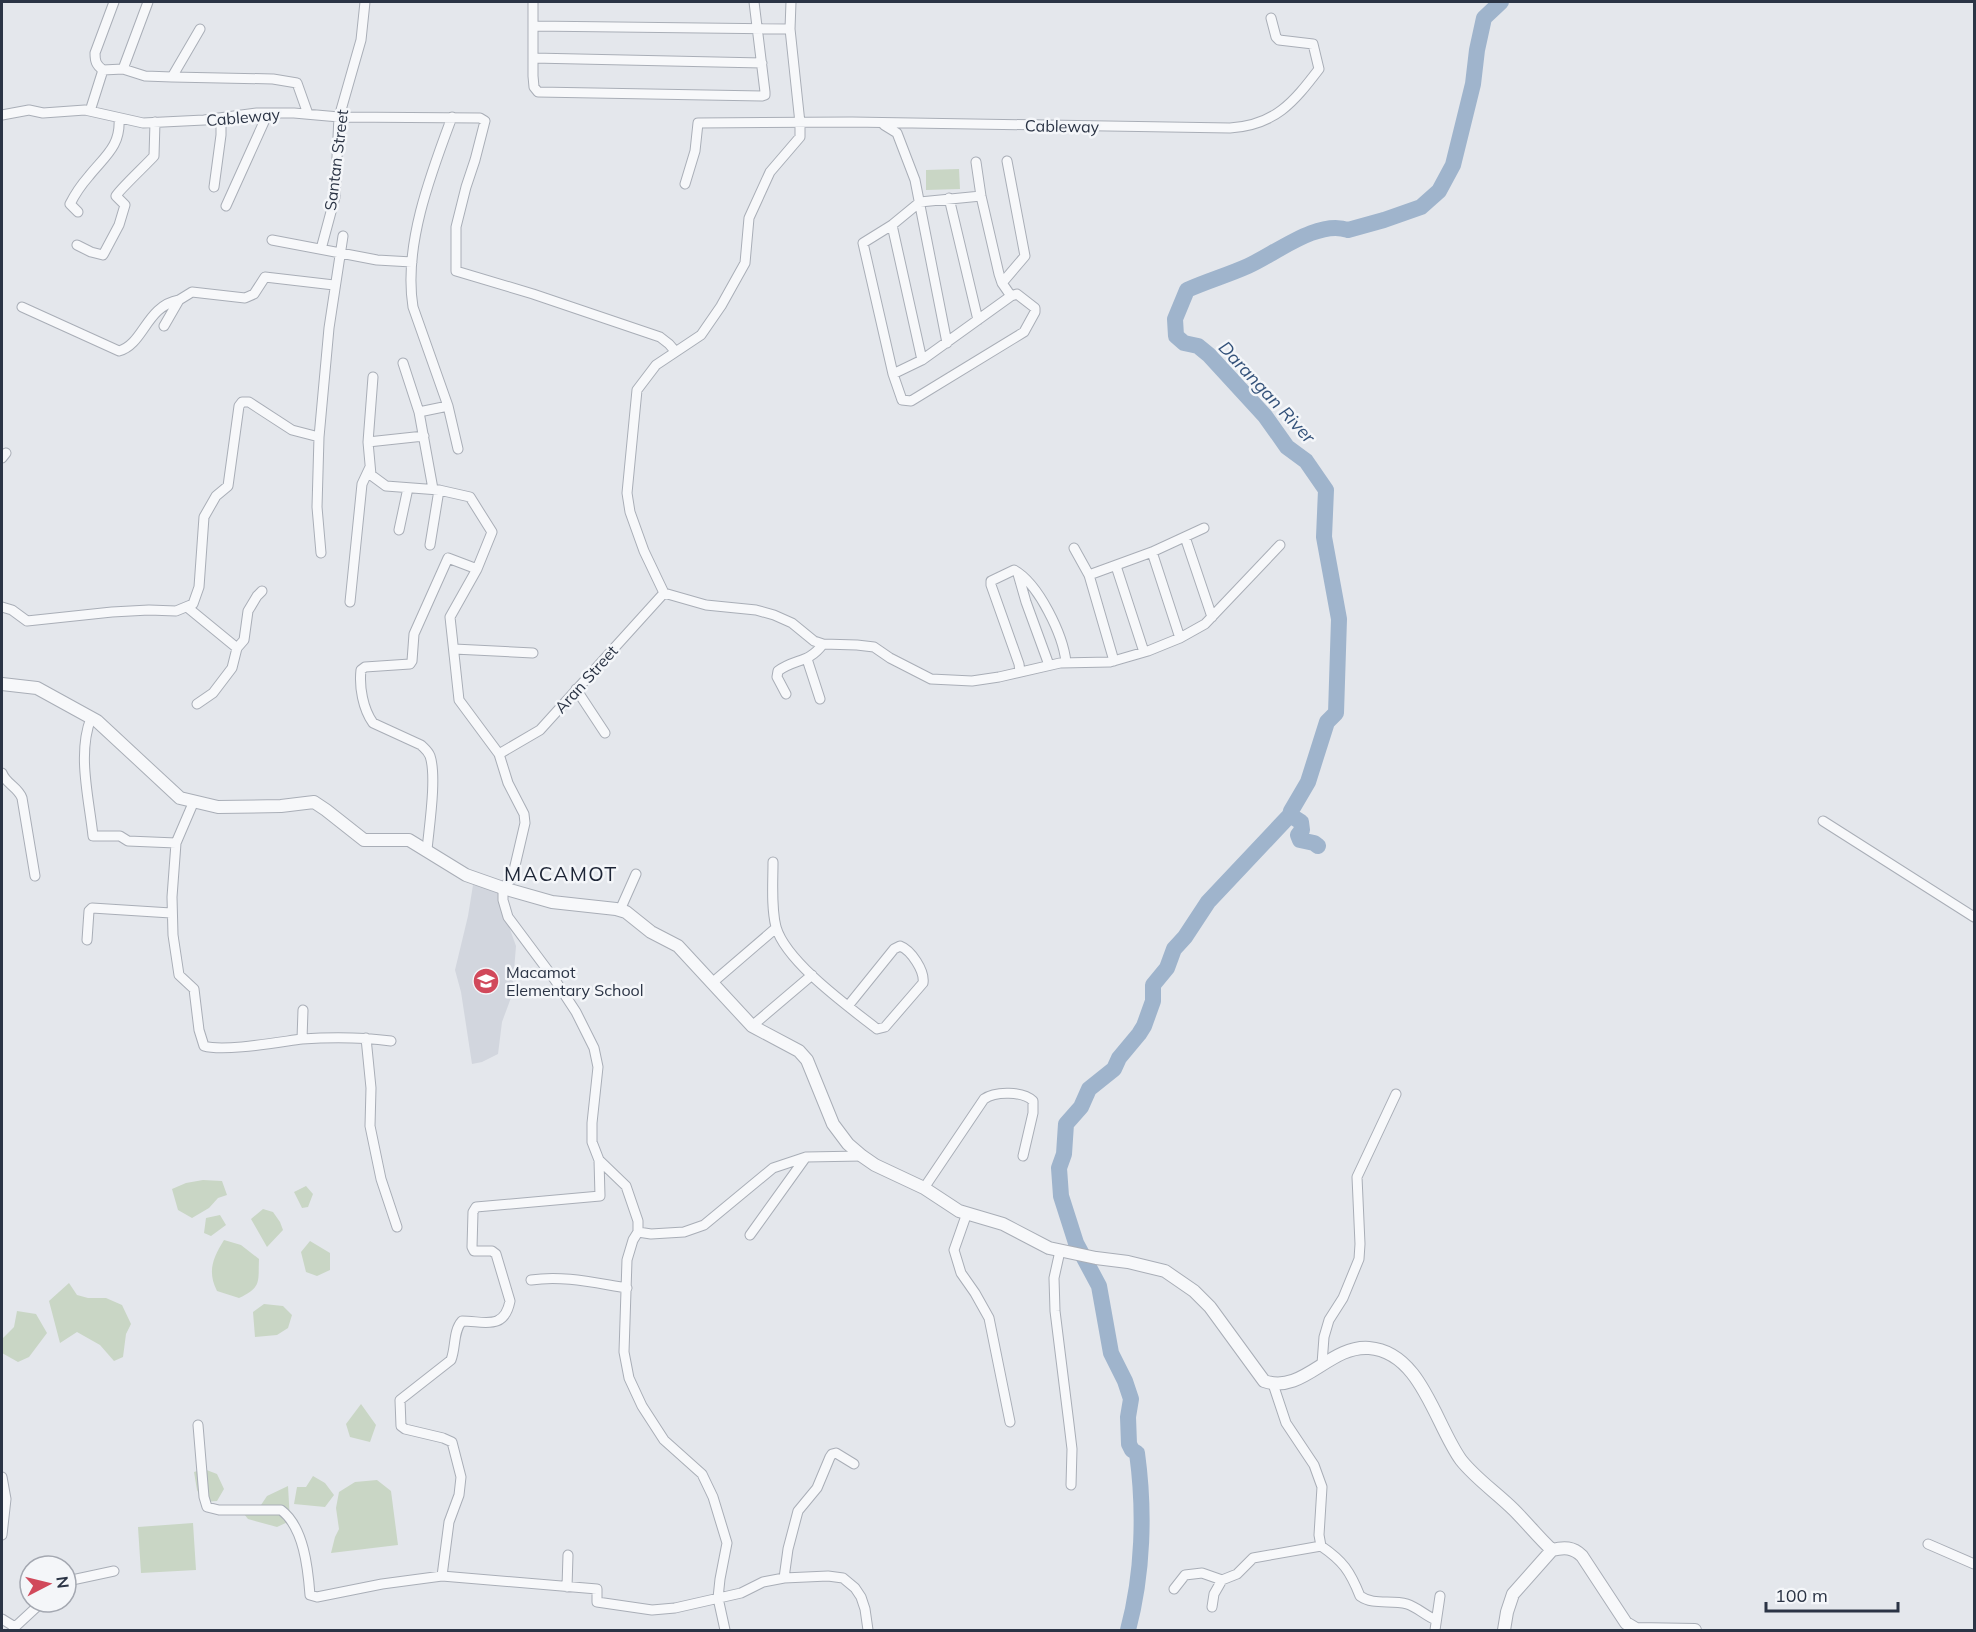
<svg xmlns="http://www.w3.org/2000/svg" width="1976" height="1632" viewBox="0 0 1976 1632" font-family="Mulish,sans-serif">
<rect width="100%" height="100%" fill="#e4e7ec"/>
<path fill="#d2d6de" d="M473 885 500 891 502 907 516 946 512 995 502 1022 498 1054 482 1062 472 1064 461 992 455 970 468 916Z"/>
<path fill="#c9d6c5" d="M959 169 960 189 926 190V170Z
M203 1180 222 1181 227 1195 218 1198 209 1208 192 1218 178 1210 172 1189 186 1183Z
M306 1186 313 1194 308 1207 302 1208 294 1192Z
M263 1209 273 1212 280 1222 283 1230 267 1247 251 1219Z
M220 1215 226 1225 211 1236 204 1233 206 1218Z
M224 1240 241 1245 259 1259C258 1282 262 1287 239 1298L217 1291C207 1271 213 1258 224 1240Z
M310 1241 330 1253V1270L317 1276 306 1272 301 1252Z
M69 1283 77 1295 88 1298H106L122 1305 131 1324 126 1334 123 1357 114 1361 100 1345 77 1332 60 1343 49 1301Z
M264 1304 283 1306 292 1315 288 1328 277 1335 255 1337 253 1312Z
M17 1311 36 1314 47 1333 29 1357 18 1362 2 1353V1339L14 1327Z
M361 1404 376 1425 370 1442 350 1437 346 1424Z
M204 1469 217 1474 224 1489 217 1501 203 1502 197 1490 194 1472Z
M313 1476 325 1483 334 1495 325 1507 294 1504 297 1487H306Z
M377 1480 391 1491 398 1545 331 1553 335 1537 339 1529 336 1508 339 1492 355 1482Z
M288 1486 290 1521 277 1527 248 1519 240 1509 259 1508 267 1496Z
M193 1523 196 1570 141 1573 138 1527Z"/>
<g fill="none" stroke-linecap="round" stroke-linejoin="round">
<path stroke="#9fb4cc" stroke-width="16" d="M1318 846 1314 843 1300 840 1298 835 1302 830 1301 822 1290 815 1291 811 1308 782 1327 722 1336 713 1339 619 1324 537 1326 490 1306 461 1287 447 1265 416 1209 355 1198 346 1184 343 1176 336 1175 319 1187 290C1207 281 1228 275 1248 266 1275 254 1318 219 1348 230L1384 220 1421 207 1439 191 1453 165 1473 84 1477 50 1484 18 1501 2
M1128 1630C1143 1574 1145 1511 1137 1453L1132 1450 1129 1444 1128 1417 1131 1399 1125 1381 1111 1353 1099 1286 1076 1243 1061 1196 1059 1168 1064 1154 1066 1124 1081 1107 1089 1089 1114 1069 1119 1058 1139 1034 1144 1026 1153 1001V985L1167 968 1174 949 1185 937 1208 902 1290 815"/>
<defs>
<path id="minor" d="M533 2V76L534 87 538 92 762 96 765 95V92L754 2
M533 26 790 29
M533 58 762 63
M123 69 145 76 172 77 200 29
M103 70C96 65 95 61 95 53L114 2
M172 77 273 79 297 83 308 114
M90 111 103 70 123 69 148 2
M2 115 29 110 43 113 85 110 143 123 204 120 257 113H294L339 117 480 118 485 121 475 160 466 187 456 227V271L533 294 660 337 669 344 675 351
M452 117C431 173 403 246 413 307L448 406 458 449
M884 125 897 133 915 180 947 343
M685 184 695 151 698 123 852 122 1230 128C1275 125 1293 103 1319 69L1313 44 1279 40 1276 37 1271 18
M214 187 221 135V118
M981 196 920 202 892 225 863 243 893 374 902 400 911 401 1024 332 1035 312V308L1017 294 1011 296
M949 198 978 320
M226 206 268 113
M78 212 70 204C75 194 82 184 89 176 105 156 121 146 119 118
M892 225 922 360
M272 240 377 260 412 262
M77 245 91 252 103 255 119 225 125 205 116 196C118 191 148 163 154 156L155 122
M321 249 335 197 339 117 361 40 365 2
M1002 283 1025 256 1007 161
M22 307 119 351C144 344 146 306 179 300
M164 326 179 300 192 292 245 298 254 294 265 277 334 285
M403 363 419 412 433 489
M893 374 922 360 1011 296 1002 283 999 274 981 196 976 162
M373 377 368 442 371 475 386 486 439 490 470 497 492 532 477 569 450 617 459 700 499 754 508 783 524 814 525 823 514 870 511 879 503 888V900L508 917 555 980 576 1012 594 1048 598 1067 592 1123V1142L599 1160 626 1186 638 1221V1232L633 1240 627 1260 624 1352 629 1378 642 1406 664 1440 702 1474 713 1497 727 1543 720 1579 718 1598 725 1630
M419 412 448 406
M368 442 424 436
M2 458 6 453
M399 530 408 488
M1185 537 1212 617
M430 545 439 490
M1074 548 1089 575 1114 661
M1152 552 1180 638
M321 553 317 507 319 437 329 328 343 236
M1116 566 1144 652
M1018 574 1026 602 1049 665
M1089 575 1152 552 1204 528
M664 593 706 605 756 610 774 615 792 623 814 641 823 644 857 645 874 647 890 658 931 679 972 681 999 677 1060 663 1110 662 1148 651 1180 638 1205 624 1280 545
M664 593 644 551 630 512 627 493 637 390 656 365 701 335 721 306 745 263 749 218 770 172 800 137V123L790 29 791 2
M350 602 362 484 370 467
M2 607 12 610 27 621 112 612 149 610 176 611 193 604 199 587 204 517 216 496 228 486 239 406 242 402H249L292 430 319 437
M187 607 237 648
M454 649 533 653
M807 659 820 699
M1020 672 1019 664 991 585V581L1014 570C1039 584 1063 635 1066 662
M576 689 605 733
M786 694 777 677 778 671C796 658 808 664 823 644
M197 704 213 693 232 668 237 648 244 640 248 611 257 596 262 591
M91 718C77 754 89 798 93 836H120L128 841 176 843 172 897 173 935 179 975 194 989 199 1030 204 1046C224 1052 279 1042 302 1039 331 1037 361 1037 391 1041
M499 754 540 730 664 593
M2 773C6 784 18 787 22 798L35 876
M1823 821 1974 917
M176 843 194 801
M427 850C429 827 437 777 430 756 428 751 425 749 421 745L373 723C363 709 359 687 361 670L365 667 410 664 412 661 414 634 448 558 477 569
M773 862C773 883 771 907 776 927 786 962 849 1007 877 1029L885 1027 923 983C925 971 911 950 900 946L894 949 848 1006
M620 910 636 874
M87 940 89 911 92 908 171 913
M712 983 776 928
M752 1026 812 975
M366 1038 371 1088 370 1126 381 1179 397 1227
M302 1039 303 1010
M924 1188 984 1099C995 1091 1023 1091 1033 1101V1113L1023 1156
M967 1213 954 1250 961 1273 975 1293 989 1318 1010 1422
M638 1232 651 1234 684 1232 704 1225 773 1168 806 1157 862 1156
M750 1235 806 1157
M1060 1251 1054 1278 1055 1311 1069 1424 1072 1449 1071 1485
M531 1280C563 1275 595 1283 627 1288
M1322 1364 1324 1337 1329 1320 1343 1298 1359 1259 1360 1244 1357 1177 1396 1094
M1273 1384 1286 1423 1314 1465 1322 1487 1319 1535 1321 1546
M198 1425 204 1497 207 1507 219 1510H281C304 1527 308 1569 310 1595L317 1597 382 1584 442 1576 597 1589V1602L652 1610 675 1608 741 1593 763 1582 784 1578 828 1576 843 1578 855 1588 861 1597 865 1609 868 1630
M2 1477 6 1499 2 1535
M1928 1544 1974 1564
M442 1576 449 1522 459 1495 461 1477 452 1442 443 1438 405 1429 401 1426 400 1400 451 1360C456 1347 453 1331 462 1321 484 1321 504 1331 510 1301L496 1254 492 1251H474L472 1247 473 1212 476 1207 600 1196 599 1160
M784 1578 788 1549 798 1511 817 1488 830 1457 832 1454 836 1453 854 1464
M66 1584 72 1580 114 1571
M567 1587 568 1555
M1174 1589 1185 1575 1202 1573 1222 1580 1237 1574 1253 1558 1321 1546C1343 1561 1350 1571 1360 1596 1374 1606 1391 1599 1407 1604 1417 1607 1426 1616 1436 1620
M1212 1607 1214 1594 1222 1580
M2 1619 15 1627 13 1630
M15 1627 42 1602
M1435 1630 1440 1596"/>
<path id="tertiary" d="M2 684 37 688 97 721 180 798 218 807 281 806 314 802 326 810 364 840H409L466 875 503 888 552 902 616 909 626 912 651 932 678 946 752 1026 799 1051 807 1060 833 1124 848 1144 862 1156 875 1165 924 1188 959 1211 1003 1224 1049 1248 1096 1258 1128 1262 1165 1271 1194 1291 1210 1307 1264 1381C1303 1395 1329 1345 1369 1348 1421 1352 1435 1424 1461 1460 1476 1479 1497 1493 1514 1510 1527 1523 1539 1538 1552 1550
M1552 1550C1564 1547 1573 1547 1582 1556L1626 1623 1636 1629 1695 1630
M1504 1630 1507 1612 1513 1594 1552 1550"/>
</defs>
<use href="#minor" stroke="#a9aeb7" stroke-width="11"/>
<use href="#tertiary" stroke="#a9aeb7" stroke-width="14"/>
<use href="#minor" stroke="#f7f8fa" stroke-width="9"/>
<use href="#tertiary" stroke="#f7f8fa" stroke-width="12"/>
</g>
<defs>
<symbol id="school-disc" viewBox="-11 -11 22 22"><circle r="9.5" fill="#d1495b" stroke="#f4f6f9"/><path d="M0-5L7-2L0 1L-7-2ZM-4 1L0 2.5L4 1V4Q0 6-4 4Z" fill="#fff"/></symbol>
</defs>
<g fill-rule="evenodd">
<use href="#school-disc" x="471" y="966" width="30" height="30"/>
</g>
<g text-anchor="middle" dominant-baseline="central" stroke-width="5" stroke-linejoin="round" paint-order="stroke">
<g font-size="16" fill="#2b3445" stroke="#f4f6f9">
<text transform="translate(243 117) rotate(-5)">Cableway</text>
<text transform="translate(1062 126) rotate(1)">Cableway</text>
<text transform="translate(336 160) rotate(-83)">Santan Street</text>
<text transform="translate(586 679) rotate(-48)">Aran Street</text>
</g>
<g font-size="16" fill="#2b3445" stroke="#f4f6f9" text-anchor="start">
<text x="506" y="972">Macamot<tspan x="506" dy="18">Elementary School</tspan></text>
</g>
<g font-size="18" font-style="italic" fill="#34527a" stroke="#f4f6f9">
<text transform="translate(1267 392) rotate(47)">Darangan River</text>
</g>
<g font-size="20" letter-spacing="1.5" fill="#1d2536" stroke="#f4f6f9">
<text x="561" y="873">MACAMOT</text>
</g>
</g>
<rect width="1976" height="1632" fill="none" stroke="#2b3445" stroke-width="6"/>
<g transform="translate(48 1584) rotate(83)"><circle r="28" fill="#f4f6f9" stroke="#a4a8b1" stroke-width="1.5"/>
<path d="M0-4.5L10 22L0 15L-10 22Z" fill="#d1495b"/>
<text y="-9" font-size="16" font-weight="bold" text-anchor="middle" fill="#2b3445">N</text>
</g>
<path d="M1766 1602v9h132v-9" fill="none" stroke="#2b3445" stroke-width="3"/>
<text x="1775" y="1602" font-size="18" fill="#2b3445" stroke="#f4f6f9" stroke-width="4.5" paint-order="stroke">100 m</text>
</svg>
